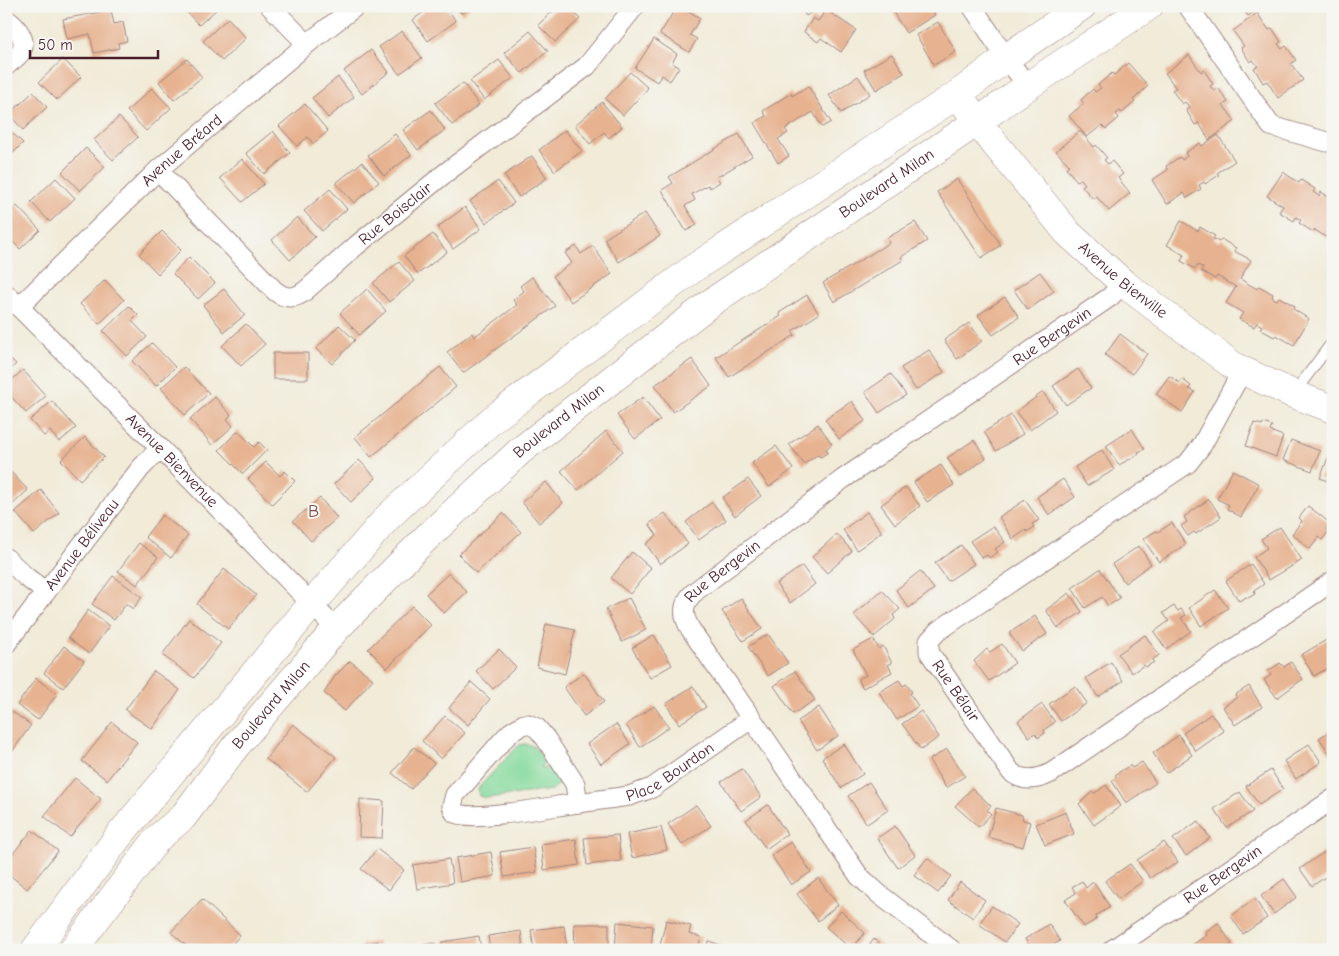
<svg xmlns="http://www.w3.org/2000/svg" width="1339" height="956" viewBox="0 0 1339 956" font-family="'Comic Neue',sans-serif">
<rect width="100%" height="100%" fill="#f6f6f2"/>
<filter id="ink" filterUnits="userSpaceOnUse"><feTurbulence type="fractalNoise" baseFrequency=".02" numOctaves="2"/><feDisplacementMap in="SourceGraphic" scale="10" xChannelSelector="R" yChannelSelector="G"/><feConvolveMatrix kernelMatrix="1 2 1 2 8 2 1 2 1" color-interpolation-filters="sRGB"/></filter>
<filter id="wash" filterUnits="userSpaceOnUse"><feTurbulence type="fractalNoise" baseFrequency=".0096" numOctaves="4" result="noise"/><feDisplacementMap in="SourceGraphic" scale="20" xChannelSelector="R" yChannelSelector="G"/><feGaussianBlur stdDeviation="1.12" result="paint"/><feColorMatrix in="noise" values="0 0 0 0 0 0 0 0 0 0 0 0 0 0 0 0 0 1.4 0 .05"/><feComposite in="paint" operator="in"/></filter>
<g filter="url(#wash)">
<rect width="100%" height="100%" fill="#f1ebd8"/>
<path fill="#85da9c" stroke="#687c64" d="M522 744C535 743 539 752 545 762L541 766 543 769 548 766 557 778 558 785 552 790 486 798 479 796 478 790 480 786 518 746Z"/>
<g id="blocks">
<path fill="#e7b290" d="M181 6H217L218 8 199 25Z
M431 6H445L456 21 428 41 413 20Z
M455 6H471L462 14Z
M558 6H568L580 19 555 42 538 25Z
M677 6H680L700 18 690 35 697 39 689 52 660 34Z
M799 6H820L806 16Z
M896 6H929L935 15 906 33 891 9Z
M1242 6H1262L1248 16Z
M111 10 114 24 123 22 127 41 118 43 119 48 94 53 90 34 67 39 63 19Z
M826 10 856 30 841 52 821 38 818 42 804 32 813 18 818 21Z
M1257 13 1269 30 1272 28 1281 42 1278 44 1282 49 1286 46 1296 60 1291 64 1303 80 1278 98 1267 81 1263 83 1254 68 1258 66 1253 60 1250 62 1241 48 1244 46 1233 31Z
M228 18 246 38 222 61 203 41Z
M938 22 956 52 934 65 916 35Z
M402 31 422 58 399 74 379 47Z
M530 31 548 51 522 73 504 53Z
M654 39 677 54 672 63 679 67 670 81 662 75 657 82 635 68Z
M371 50 389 72 362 94 344 71Z
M892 54 904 73 876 90 864 70Z
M1189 55 1201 72 1204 70 1213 84 1210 86 1214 91 1218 88 1228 102 1223 105 1235 121 1209 140 1199 123 1195 125 1186 110 1190 108 1185 102 1182 104 1172 90 1176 88 1165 73Z
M63 59 81 77 57 100 39 82Z
M187 59 202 77 174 100 159 82Z
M499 60 513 78 484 100 470 81Z
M1128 63 1148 86 1133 100 1135 102 1122 113 1120 111 1116 114 1119 118 1106 129 1102 125 1087 137 1069 116 1084 103 1081 100 1093 89 1095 92 1101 88 1098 85 1112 73 1114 75Z
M630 72 648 88 623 115 605 99Z
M858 76 870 94 841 113 829 95Z
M338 77 354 97 328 118 312 98Z
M463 83 479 105 452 125 435 103Z
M808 86 831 122 822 127 813 112 785 129 788 133 778 139 789 156 778 163 754 123 766 116 763 111 791 93 792 96Z
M152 88 171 108 146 131 127 111Z
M33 92 47 107 23 130 9 114Z
M602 102 622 127 609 138 604 132 590 144 575 125Z
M305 104 328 131 313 144 308 137 297 146 279 126Z
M431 110 445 130 418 150 403 130Z
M119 117 138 137 113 160 94 140Z
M6 127 23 143 6 160Z
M565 130 582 151 555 171 539 150Z
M273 131 290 153 264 174 246 153Z
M1080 131 1094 147 1096 145 1107 158 1104 160 1108 164 1112 161 1123 174 1118 178 1130 193 1109 211 1096 196 1093 199 1082 186 1085 184 1081 179 1077 181 1066 168 1069 165 1056 151Z
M395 134 411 155 384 176 368 155Z
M739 134 752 156 717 177 720 182 710 188 708 185 692 194 695 200 685 206 697 225 686 231 662 190 673 183 669 177Z
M1218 135 1235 161 1217 173 1219 175 1205 184 1204 182 1199 185 1201 189 1187 198 1184 193 1167 204 1152 180 1168 170 1166 166 1180 157 1182 160 1187 156 1185 153 1200 143 1202 146Z
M86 148 105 167 80 191 62 172Z
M532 156 547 178 519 197 504 175Z
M242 159 264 184 242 202 220 178Z
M362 162 379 182 354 203 336 183Z
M1283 172 1299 183 1301 180 1315 189 1313 192 1319 196 1321 192 1333 200V242L1315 230 1313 232 1299 223 1301 220 1296 217 1294 221 1279 212 1283 206 1267 196Z
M56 178 75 198 50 222 31 202Z
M957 179 1001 245 981 258 937 192Z
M498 181 514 203 486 223 470 201Z
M330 189 347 209 322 231 304 211Z
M17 206 40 230 20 249 6 235V216Z
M465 207 481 229 453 249 438 227Z
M645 213 660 236 619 262 604 239Z
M297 217 315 237 290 260 272 240Z
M1181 221 1198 231 1200 227 1215 236 1213 239 1216 240 1219 242 1221 239 1236 248 1234 251 1251 260 1240 279 1257 289 1259 286 1273 294 1272 297 1277 300 1279 297 1295 306 1293 309 1309 319 1294 345 1276 335 1274 337 1260 329 1262 326 1257 323 1254 327 1239 319 1243 313 1226 303 1236 287 1217 276 1215 279 1201 271 1203 268 1198 265 1195 269 1181 261 1184 255 1167 245Z
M915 222 927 241 901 257 903 260 834 302 823 283 889 243 887 238Z
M162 231 181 250 158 274 139 254Z
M433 234 447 252 418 274 404 256Z
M576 246 581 254 593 246 612 274 571 302 553 276 572 263 565 253Z
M189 257 215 283 198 299 173 274Z
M399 262 415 281 389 302 373 283Z
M1040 272 1054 291 1028 310 1014 290Z
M532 277 555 306 463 373 447 352 472 333 474 337 517 305 513 300 524 291 520 286Z
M105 280 124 300 99 324 80 304Z
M224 289 245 315 224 332 203 305Z
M367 289 386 311 359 335 340 313Z
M807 295 819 314 792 331 795 335 729 377 716 357 781 316 779 313Z
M1005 297 1019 317 993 335 978 315Z
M129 306 138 315 132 321 147 337 127 356 103 331Z
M969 323 982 341 957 359 944 340Z
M246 324 265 344 241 366 222 346Z
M339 325 355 340 332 364 316 349Z
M1120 334 1147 354 1132 374 1105 355Z
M152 343 175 367 156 386 132 361Z
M929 350 944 372 916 390 901 368Z
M273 353H308V379H273Z
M6 354 16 364 6 374Z
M692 359 711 386 673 412 655 385Z
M184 367 209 393 185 415 161 388Z
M440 367 456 387 371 457 355 437Z
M1078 369 1091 388 1066 405 1053 386Z
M23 370 46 396 26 413 6 391V385Z
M891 374 906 395 879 413 865 392Z
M1169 376 1180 383 1182 379 1191 386 1189 389 1195 392 1182 412 1156 394Z
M1043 392 1056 411 1030 430 1016 412Z
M215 397 231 415 227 419 233 426 212 445 190 419Z
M643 397 660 420 635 439 617 415Z
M52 401 76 428 59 442 50 431 44 436 30 420Z
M852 401 865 421 839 439 825 419Z
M1011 415 1023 434 996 451 984 432Z
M1254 423 1262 425 1263 423 1272 426 1270 431 1283 436 1276 457 1246 446Z
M818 424 832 444 826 449 828 452 821 457 817 455 804 464 789 444Z
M1132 429 1145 449 1138 452 1139 454 1119 465 1106 446Z
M238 431 254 447 259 442 267 450 243 474 219 450Z
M606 431 623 451 578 490 561 471Z
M85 437 104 457 80 480 61 460Z
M974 440 986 458 960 477 947 458Z
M1291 440 1320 451 1312 471 1283 460Z
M776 446 793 469 769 487 752 463Z
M1102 450 1114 470 1087 486 1075 467Z
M1328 458 1333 460V483L1320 478Z
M359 460 376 478 351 502 334 484Z
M266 462 280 476 285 471 295 481 272 504 248 479Z
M941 465 954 485 927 502 914 482Z
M6 467 28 490 8 509 6 507Z
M1233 470 1259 484 1241 517 1227 509 1229 505 1217 499Z
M748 479 761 496 735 516 722 498Z
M1063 479 1075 497 1049 515 1037 497Z
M546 482 563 503 539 523 522 502Z
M906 487 920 506 895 524 881 505Z
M41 490 59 513 34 534 15 512Z
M320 498 337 518 311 541 293 521Z
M1209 499 1221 517 1196 534 1194 532 1188 536 1181 526 1187 522 1184 517Z
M1025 500 1039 520 1032 524 1034 527 1027 532 1026 530 1013 539 999 517Z
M712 502 726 520 699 540 686 522Z
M1308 506 1330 523 1326 529 1329 531 1322 540 1319 537 1310 549 1292 534 1302 521 1299 518Z
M867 512 882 532 857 550 843 530Z
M503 513 521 532 476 573 459 554Z
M665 513 688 544 660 564 646 544 657 535 649 524Z
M162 515 188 535 171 558 145 537Z
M1172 523 1186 544 1159 562 1143 539 1156 531 1158 532Z
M993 526 1005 542 995 549 998 552 989 558 987 555 982 558 970 541Z
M1280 527 1302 560 1269 580 1254 557 1267 548 1261 539Z
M837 534 852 551 827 573 812 557Z
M139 543 158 557 137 585 118 571Z
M961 545 974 564 948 581 935 563Z
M1139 546 1151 564 1125 583 1112 564Z
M632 552 651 568 630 594 611 578Z
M1251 564 1264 584 1254 591 1255 594 1248 598 1246 597 1239 601 1226 581Z
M802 566 815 584 790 603 776 584Z
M224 569 256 595 228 629 197 604Z
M1100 569 1120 598 1108 606 1102 597 1085 608 1072 588Z
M920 571 934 589 909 608 896 590Z
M449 573 467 592 444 613 426 594Z
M113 576 142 597 133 609 126 604 114 620 92 604Z
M882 590 900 609 893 615 895 619 874 637 854 615Z
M1215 590 1228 608 1201 626 1189 608Z
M1069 593 1082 612 1058 628 1046 610Z
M629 598 646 630 622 642 606 609Z
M741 598 762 629 743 641 722 611Z
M412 606 431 625 387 668 368 649Z
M1174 606 1178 611 1181 609 1186 615 1181 618 1191 631 1166 649 1154 632 1169 621 1163 613Z
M88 610 109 626 89 654 68 638Z
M1035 616 1047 634 1022 651 1009 633Z
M189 619 221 643 194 678 162 655Z
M546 624 575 630 565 674 537 667Z
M768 634 788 663 768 676 748 647Z
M654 635 672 665 650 678 632 648Z
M1145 635 1159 655 1152 660 1154 662 1146 667 1144 665 1132 673 1118 654Z
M873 639 879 649 883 646 892 663 888 665 892 672 863 688 858 679 866 675 853 650Z
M1328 639 1333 647V665L1314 676 1301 655Z
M1002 644 1015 663 989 681 974 661 987 649 990 652Z
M64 646 84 661 63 688 44 673Z
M499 649 516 667 493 689 476 671Z
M350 661 373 679 345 711 324 693 335 676Z
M1111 662 1123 681 1098 697 1086 678Z
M1291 662 1303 679 1277 698 1264 680 1271 675 1268 671 1280 663 1284 667Z
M154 671 180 690 152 729 125 710Z
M795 671 815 700 793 714 774 686Z
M584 673 604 702 584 716 564 687Z
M36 678 57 694 38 720 17 705Z
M899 680 903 686 906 684 912 692 910 694 918 706 897 720 879 692Z
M471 682 490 699 468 725 449 708Z
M693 686 706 707 679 724 666 704Z
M1075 686 1087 703 1061 721 1049 704Z
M1249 686 1262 707 1235 725 1223 707 1237 697 1235 695Z
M1042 704 1055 722 1044 730 1045 733 1038 738 1035 733 1029 737 1018 721Z
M654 706 669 727 640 747 626 725Z
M819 707 838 736 817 750 798 721Z
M11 711 31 725 11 753 6 750V718Z
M921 711 939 737 921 750 902 724Z
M1211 714 1224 731 1196 751 1183 733Z
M445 716 465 733 441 759 422 741Z
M112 722 137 742 107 780 82 761Z
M293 724 336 757 307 792 266 759Z
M616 724 630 744 601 764 587 744Z
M1333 729V758L1319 738Z
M1179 735 1192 755 1166 773 1153 753Z
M844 744 863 774 841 788 822 758Z
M1309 744 1321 762 1296 779 1284 761Z
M414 747 434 763 411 789 392 773Z
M947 749 965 776 946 788 929 760Z
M1142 762 1156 783 1126 803 1112 781 1117 777 1115 775 1130 765 1132 768Z
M742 769 761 797 741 811 721 782Z
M1271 770 1283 789 1259 805 1246 786Z
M75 778 101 799 70 837 44 816Z
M869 782 888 810 867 824 848 796Z
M1106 785 1121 806 1094 825 1079 804 1092 792 1095 793Z
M972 788 991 806 987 810 991 814 979 827 955 806Z
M1240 792 1253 811 1227 828 1214 809Z
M360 799 384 801 382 838 359 837Z
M696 805 711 826 682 845 668 824Z
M768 805 787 834 766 849 746 820Z
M996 808 1022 815 1023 820 1030 822 1023 847 988 837Z
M1066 812 1074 834 1045 845 1036 824Z
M1198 821 1210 838 1186 856 1173 839Z
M895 826 915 855 898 868 877 838Z
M661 827 667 850 632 858 627 834Z
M32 830 58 851 27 889 6 872V862Z
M618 835 621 861 587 865 584 838Z
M576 839 579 865 544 870 541 844Z
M791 842 811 872 791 885 771 855Z
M1164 842 1178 862 1166 870 1165 868 1150 878 1137 860Z
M533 847 537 872 504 877 500 852Z
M377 849 404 870 389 890 361 869Z
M491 852 495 876 460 882 456 858Z
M1324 852 1333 864V872L1312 886 1300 869Z
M927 858 951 876 938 893 914 875Z
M449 859 453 883 417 889 413 865Z
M1130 864 1143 881 1118 899 1105 881Z
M818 878 838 905 818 921 797 894Z
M1284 879 1297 897 1274 914 1261 896Z
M1082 881 1086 888 1093 882 1110 907 1096 916 1097 919 1084 927 1065 900 1076 893 1072 887Z
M960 882 985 900 973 918 948 900Z
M202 899 240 935 227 950H191L171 932Z
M1255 899 1267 918 1243 934 1231 916Z
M992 906 1018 924 1005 942 979 924Z
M841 911 865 933 851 949 826 927Z
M666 920 691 926 689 934 701 937 698 950H659Z
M617 922 653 926 651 950 615 949Z
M1218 923 1232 944 1224 950H1195L1192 945 1207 935 1205 932Z
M574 924H609V947H575Z
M1049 924 1060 941 1048 948 1049 950H1032L1025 939Z
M564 926 567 948 534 950 531 930Z
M521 931 523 950H490L488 936Z
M479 936 481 950H443L442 942Z
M874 939 887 950H866Z
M378 941 379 950H363L362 944Z
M709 941 733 950H705Z
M435 943 436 950H403L402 948Z"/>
</g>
</g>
<g filter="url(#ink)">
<use href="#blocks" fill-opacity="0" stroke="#9e8582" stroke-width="1"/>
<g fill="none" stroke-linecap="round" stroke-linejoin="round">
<defs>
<path id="lane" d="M1294 393 1333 341"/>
<g id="street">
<path d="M270 6 307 44"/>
<path d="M972 6 1006 58 1028 86"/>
<path d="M1188 6 1271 126 1327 142"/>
<path d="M6 19C16 26 28 39 21 52 18 57 10 62 6 66"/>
<path id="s1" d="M158 170 275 291C285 299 295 299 305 291L357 245 444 174 587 66 635 6"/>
<path id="s2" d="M6 294 160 448 336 629"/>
<path id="s3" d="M19 307 158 170 307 44 356 6"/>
<path id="s4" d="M1243 369 1202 445 1188 463 938 631 929 641V652L1011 772C1023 782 1037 780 1051 773L1333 581"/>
<path d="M6 558 26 577 46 592"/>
<path id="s5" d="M6 644 140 469 160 448"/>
<path d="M524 724H528L537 728 546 739 575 784 578 803C553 806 474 822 455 813L452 806 455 795 503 740 511 732Z"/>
<path id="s6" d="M578 803 629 796 652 788 751 719"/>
<path id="s7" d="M952 950 880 895 859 876 691 630C681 614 682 602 697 590L843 479 1110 297 1123 283"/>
<path id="s8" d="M1112 950 1333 799"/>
</g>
<g id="secondary">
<path id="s9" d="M967 107 977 122 1068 233 1123 283 1235 367 1293 394 1333 409"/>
<path d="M35 950 118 837 312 604 388 517 493 419 694 268 958 94 1006 58 1082 6"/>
<path id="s10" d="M73 950 158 838 183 817 235 747 336 629 425 539 520 451 709 304 977 122 1028 86 1149 6"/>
</g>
</defs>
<use href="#lane" stroke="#9e8582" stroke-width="12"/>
<use href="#street" stroke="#9e8582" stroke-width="21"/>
<use href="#secondary" stroke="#9e8582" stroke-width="29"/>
<use href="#lane" stroke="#fff" stroke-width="10"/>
<use href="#street" stroke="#fff" stroke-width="19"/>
<use href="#secondary" stroke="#fff" stroke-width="28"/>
</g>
</g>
<g text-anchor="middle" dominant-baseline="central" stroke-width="4" stroke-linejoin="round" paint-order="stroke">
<g font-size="16" fill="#4a1f2b" stroke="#f6f6f2">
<text stroke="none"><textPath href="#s3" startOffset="226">Avenue Bréard</textPath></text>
<text stroke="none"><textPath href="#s10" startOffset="1126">Boulevard Milan</textPath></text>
<text stroke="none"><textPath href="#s1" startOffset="320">Rue Boisclair</textPath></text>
<text stroke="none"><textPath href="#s9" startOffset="234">Avenue Bienville</textPath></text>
<text stroke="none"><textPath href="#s7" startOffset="899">Rue Bergevin</textPath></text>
<text stroke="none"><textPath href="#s10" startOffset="721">Boulevard Milan</textPath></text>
<text stroke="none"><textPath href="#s2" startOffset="235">Avenue Bienvenue</textPath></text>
<text stroke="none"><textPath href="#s5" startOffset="125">Avenue Béliveau</textPath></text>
<text stroke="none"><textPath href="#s7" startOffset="494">Rue Bergevin</textPath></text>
<text stroke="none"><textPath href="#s4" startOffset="482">Rue Bélair</textPath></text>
<text stroke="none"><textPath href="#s10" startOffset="316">Boulevard Milan</textPath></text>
<text stroke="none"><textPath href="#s6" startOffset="99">Place Bourdon</textPath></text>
<text stroke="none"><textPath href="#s8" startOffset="134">Rue Bergevin</textPath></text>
</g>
<g font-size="18" letter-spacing="1" fill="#81524e" stroke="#f6f6f2">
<text x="314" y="511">B</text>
</g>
</g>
<rect width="1339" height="956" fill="none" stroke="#f6f6f2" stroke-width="25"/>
<path d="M30 50v8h128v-8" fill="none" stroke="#4a1f2b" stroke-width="2.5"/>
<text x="38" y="50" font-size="15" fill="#4a1f2b" stroke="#f6f6f2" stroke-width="4" paint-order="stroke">50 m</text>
</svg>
